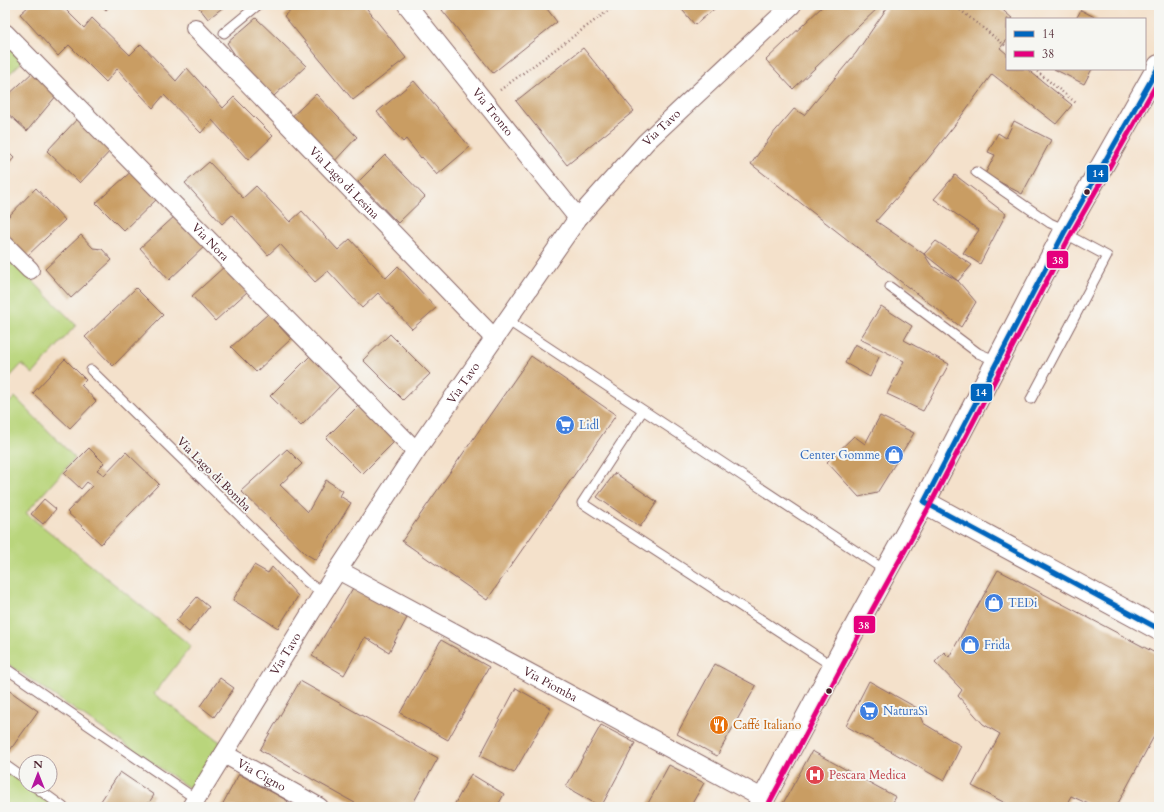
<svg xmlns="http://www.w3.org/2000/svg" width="1164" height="812" viewBox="0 0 1164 812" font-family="Cardo,serif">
<rect width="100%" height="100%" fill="#f6f6f2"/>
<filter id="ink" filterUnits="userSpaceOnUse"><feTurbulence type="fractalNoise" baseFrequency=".025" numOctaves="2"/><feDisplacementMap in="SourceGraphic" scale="8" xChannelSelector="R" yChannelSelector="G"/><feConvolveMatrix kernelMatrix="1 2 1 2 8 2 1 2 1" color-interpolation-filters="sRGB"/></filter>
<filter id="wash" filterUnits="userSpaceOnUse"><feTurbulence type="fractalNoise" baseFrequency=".012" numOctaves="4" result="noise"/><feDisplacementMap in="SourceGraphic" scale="16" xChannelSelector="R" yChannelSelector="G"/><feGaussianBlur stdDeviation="0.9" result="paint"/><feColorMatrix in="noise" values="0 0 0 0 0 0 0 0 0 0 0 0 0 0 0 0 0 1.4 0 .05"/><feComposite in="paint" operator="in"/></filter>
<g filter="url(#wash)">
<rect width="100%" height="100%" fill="#f4e1cb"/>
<path fill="#b9d57b" stroke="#827a53" d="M5 40 25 59 5 78Z
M5 253 76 325 33 374 22 364 5 382Z
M15 397 75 458 26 513 191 646 154 694 223 744 195 792 5 662V407Z
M5 769 26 783V786H30L60 807H5Z"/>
<g id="blocks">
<path fill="#c99d64" d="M30 5H61L84 28 92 18 130 55 141 44 176 81 187 68 223 108 234 97 273 136 248 160 212 120 201 133 164 95 153 108 117 69 106 82 69 45 58 56 20 14Z
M101 5H111L106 10Z
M197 5H226L208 19Z
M296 5H364L406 58 353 100 284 16Z
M448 5H544L557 22 493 73 442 10Z
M678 5H719L695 25Z
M824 5H881L793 89 766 60Z
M889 5H997L1013 19H1007V40L1000 48 1007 54V69H1027L1072 105 1056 124 992 74 954 126 901 193 876 221 924 254 931 265 958 281 924 254 936 241 972 265 958 281 976 302 961 327 909 288 751 164 771 136 794 109 804 115 856 53Z
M1081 10 1098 19H1076Z
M256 18 306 66 274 96 245 70 227 43Z
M583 48 634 111 567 165 516 101Z
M1054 69H1092L1084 84Z
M34 71 57 95 27 131 5 111V98Z
M414 81 470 147 437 175 422 157 421 158 406 139 403 142 377 112Z
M316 94 357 137 332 164 288 120Z
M80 116 113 148 80 183 47 151Z
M1014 121 1051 140 1022 194 985 174 995 155 988 152 998 133 1006 138Z
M5 149 14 158 5 168Z
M385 155 425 197 398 223 358 182Z
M209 162 243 198 256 186 290 222 302 211 338 250 350 239 386 278 398 266 436 308 412 329 378 293 362 308 328 271 315 282 280 244 268 255 232 215 222 224 185 183Z
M134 169 160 196 124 231 96 203Z
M955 175 1006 214 980 264 963 253 979 230 934 199Z
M36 188 65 220 26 257 5 236V220Z
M176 215 205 246 169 280 140 248Z
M81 235 93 248 102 249 112 260 71 298 45 269Z
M225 266 248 291 215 321 192 296Z
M136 288 163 315 113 366 85 337Z
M881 306 912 326 904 340 949 364 923 411 887 394 904 361 860 339Z
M268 314 291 339 256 372 231 347Z
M390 334 430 374 403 400 363 360Z
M855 344 879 357 870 377 845 363Z
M311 355 341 385 301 426 270 396Z
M531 356 616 415 487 600 402 541Z
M65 359 86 380 81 385 96 401 70 428 33 393Z
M361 403 397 439 362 474 326 438Z
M880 416 914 433 877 493 859 497 827 462 854 436 865 444Z
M89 448 104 463 97 470 104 475 126 452 159 484 101 544 67 512 92 486 87 482 81 489 64 473Z
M287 449 302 464 280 485 308 512 326 480 343 491 340 496 351 503 316 560 306 554 241 491Z
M615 473 657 502 640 527 597 497Z
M44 499 56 509 43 524 31 514Z
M254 565 268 573 272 567 298 596 278 628 233 600Z
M998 570 1159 655V727L1116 807H1095L1071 796 1065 807H1013L972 786 1000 734 983 724 958 696 962 690 935 662 944 652 949 657Z
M353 588 407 618 389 652 365 637 344 675 312 656Z
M197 597 209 607 189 632 176 621Z
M441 640 489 667 448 740 400 713Z
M715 664 756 686 717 756 677 734Z
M220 678 234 688 214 717 200 706Z
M300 681 438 758 411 807H362L260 750Z
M869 681 917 708 923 723 961 746 944 781 846 726Z
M516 688 551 708 514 773 480 756Z
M7 689 38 711 8 753 5 751V692Z
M601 725 635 743 601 807 566 787Z
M812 751 896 797 890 807H781Z
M669 765 704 783 690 807H646Z
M120 772 154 795 146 807H97Z
M239 774 288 801 284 807H221Z
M471 774 504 794 497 807H453Z"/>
</g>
</g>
<g filter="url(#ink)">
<use href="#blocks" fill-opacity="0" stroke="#866363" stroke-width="1"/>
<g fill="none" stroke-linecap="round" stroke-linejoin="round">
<defs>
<path id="service" d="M224 33 258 5
M976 172 1050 223 1066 230
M890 287 978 353 997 361
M507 320 886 571
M91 370 307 582 323 593
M1031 399 1107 256 1064 233
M643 410 582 503 834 667
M5 668 196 799
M5 765 26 780
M34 786 63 807"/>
<g id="minor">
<path id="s1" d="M407 5 578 218"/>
<path id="s2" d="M195 28 494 338"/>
<path id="s3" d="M5 33 416 451"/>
<path d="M5 245 30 270"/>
<path id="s4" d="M338 570 764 799"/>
<path id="s5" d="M224 754 319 807"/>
<path id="s6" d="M191 807 323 593 416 451 578 218 646 142 792 5"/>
</g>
<path id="tertiary" d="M924 502 1159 629"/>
<path id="primary" d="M759 807 865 609 924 502 1064 233 1159 66"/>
</defs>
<use href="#service" stroke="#866363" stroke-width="11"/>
<use href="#minor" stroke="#866363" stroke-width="20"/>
<use href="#tertiary" stroke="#866363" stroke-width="24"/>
<use href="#primary" stroke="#866363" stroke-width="24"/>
<path stroke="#866363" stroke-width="2.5" stroke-dasharray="1 3" stroke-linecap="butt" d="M954 5 1007 47
M1034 69 1076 103
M500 90 616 5
M1076 807 1077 804 1084 807"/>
<use href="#service" stroke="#fff" stroke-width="9"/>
<use href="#minor" stroke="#fff" stroke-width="18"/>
<use href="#tertiary" stroke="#fff" stroke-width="22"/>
<use href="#primary" stroke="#fff" stroke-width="22"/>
<defs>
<path id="bus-1" d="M924 502 1064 233 1159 66
M924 502 1159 629"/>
<path id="bus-2" d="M767 807 871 612 930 505 1070 236 1159 80"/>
</defs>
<use href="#bus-1" stroke="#f6f6f2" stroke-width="8"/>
<use href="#bus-2" stroke="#f6f6f2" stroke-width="8"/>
<use href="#bus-1" stroke="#0065bd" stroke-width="5"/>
<use href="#bus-2" stroke="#e5007d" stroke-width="5"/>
</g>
</g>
<defs>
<symbol id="supermarket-disc" viewBox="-11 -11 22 22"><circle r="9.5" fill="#3f7fe0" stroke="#f6f6f2"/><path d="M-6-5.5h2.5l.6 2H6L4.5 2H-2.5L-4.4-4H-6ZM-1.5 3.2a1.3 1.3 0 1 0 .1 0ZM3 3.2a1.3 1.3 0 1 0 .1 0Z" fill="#fff"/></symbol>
<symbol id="shop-disc" viewBox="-11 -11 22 22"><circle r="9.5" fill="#3f7fe0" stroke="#f6f6f2"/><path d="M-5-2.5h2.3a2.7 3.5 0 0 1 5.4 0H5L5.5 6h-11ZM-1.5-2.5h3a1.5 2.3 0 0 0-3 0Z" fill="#fff"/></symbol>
<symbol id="restaurant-disc" viewBox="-11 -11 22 22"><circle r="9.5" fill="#e8710a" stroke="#f6f6f2"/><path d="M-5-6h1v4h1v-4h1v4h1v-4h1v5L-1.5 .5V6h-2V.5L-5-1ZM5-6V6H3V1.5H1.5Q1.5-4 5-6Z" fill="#fff"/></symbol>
<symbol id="hospital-disc" viewBox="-11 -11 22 22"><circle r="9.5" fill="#e0444e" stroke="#f6f6f2"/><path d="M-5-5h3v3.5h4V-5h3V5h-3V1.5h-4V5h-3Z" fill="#fff"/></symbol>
</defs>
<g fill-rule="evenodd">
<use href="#supermarket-disc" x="554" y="414" width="22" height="22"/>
<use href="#shop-disc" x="883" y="444" width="22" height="22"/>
<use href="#shop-disc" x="983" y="592" width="22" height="22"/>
<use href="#shop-disc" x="959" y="634" width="22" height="22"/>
<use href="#supermarket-disc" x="858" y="700" width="22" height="22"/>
<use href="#restaurant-disc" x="708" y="714" width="22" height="22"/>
<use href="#hospital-disc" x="804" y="764" width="22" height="22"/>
</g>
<g fill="#4a1f2b" stroke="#f6f6f2" stroke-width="1.5">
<circle cx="1087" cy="192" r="3.5"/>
<circle cx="829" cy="691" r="3.5"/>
</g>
<g text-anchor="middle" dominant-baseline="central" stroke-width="4" stroke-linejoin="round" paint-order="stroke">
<g font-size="12" fill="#4a1f2b" stroke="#f6f6f2">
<text stroke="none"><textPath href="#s1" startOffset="137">Via Tronto</textPath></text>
<text stroke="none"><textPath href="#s6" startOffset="828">Via Tavo</textPath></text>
<text stroke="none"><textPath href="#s2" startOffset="215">Via Lago di Lesina</textPath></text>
<text stroke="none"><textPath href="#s3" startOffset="293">Via Nora</textPath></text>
<text stroke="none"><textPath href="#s6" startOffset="504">Via Tavo</textPath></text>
<text transform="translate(214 474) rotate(45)">Via Lago di Bomba</text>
<text stroke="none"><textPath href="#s6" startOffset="180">Via Tavo</textPath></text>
<text stroke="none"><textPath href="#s4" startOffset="241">Via Piomba</textPath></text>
<text stroke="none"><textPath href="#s5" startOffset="43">Via Cigno</textPath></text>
</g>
<g font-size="12" fill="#366cbe" stroke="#f6f6f2" text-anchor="start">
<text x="579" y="425">Lidl</text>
<text x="880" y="455" text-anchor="end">Center Gomme</text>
<text x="1008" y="603">TEDi</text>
<text x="984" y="645">Frida</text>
<text x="883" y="711">NaturaSì</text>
</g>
<g font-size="12" fill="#c56008" stroke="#f6f6f2" text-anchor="start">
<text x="733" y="725">Caffé Italiano</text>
</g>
<g font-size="12" fill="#be3a42" stroke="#f6f6f2" text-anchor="start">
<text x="829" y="775">Pescara Medica</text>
</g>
</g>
<g stroke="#f6f6f2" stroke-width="1.5">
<rect x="1086" y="164" width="23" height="19" rx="4" fill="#0065bd"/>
<rect x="1046" y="250" width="23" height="19" rx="4" fill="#e5007d"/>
<rect x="970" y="383" width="23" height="19" rx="4" fill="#0065bd"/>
<rect x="853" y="615" width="23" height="19" rx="4" fill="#e5007d"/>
</g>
<g font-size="11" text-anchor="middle" font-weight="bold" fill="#fff">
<text x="1098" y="177">14</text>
<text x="1058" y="264">38</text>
<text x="981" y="396">14</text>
<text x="864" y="629">38</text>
</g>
<rect width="1164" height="812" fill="none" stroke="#f6f6f2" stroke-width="20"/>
<rect x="1006" y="18" width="140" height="52" fill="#f6f6f2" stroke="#b1a0a2"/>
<rect x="1014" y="31" width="20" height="6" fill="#0065bd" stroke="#b1a0a2"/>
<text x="1042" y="38" font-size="12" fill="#4a1f2b">14</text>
<rect x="1014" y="51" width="20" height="6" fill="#e5007d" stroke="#b1a0a2"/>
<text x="1042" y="58" font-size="12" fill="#4a1f2b">38</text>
<g transform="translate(38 774)"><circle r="19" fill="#f6f6f2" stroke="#b1a0a2"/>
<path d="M0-3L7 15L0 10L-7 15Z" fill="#b5179e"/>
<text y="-6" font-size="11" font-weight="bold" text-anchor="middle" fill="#4a1f2b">N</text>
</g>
</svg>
